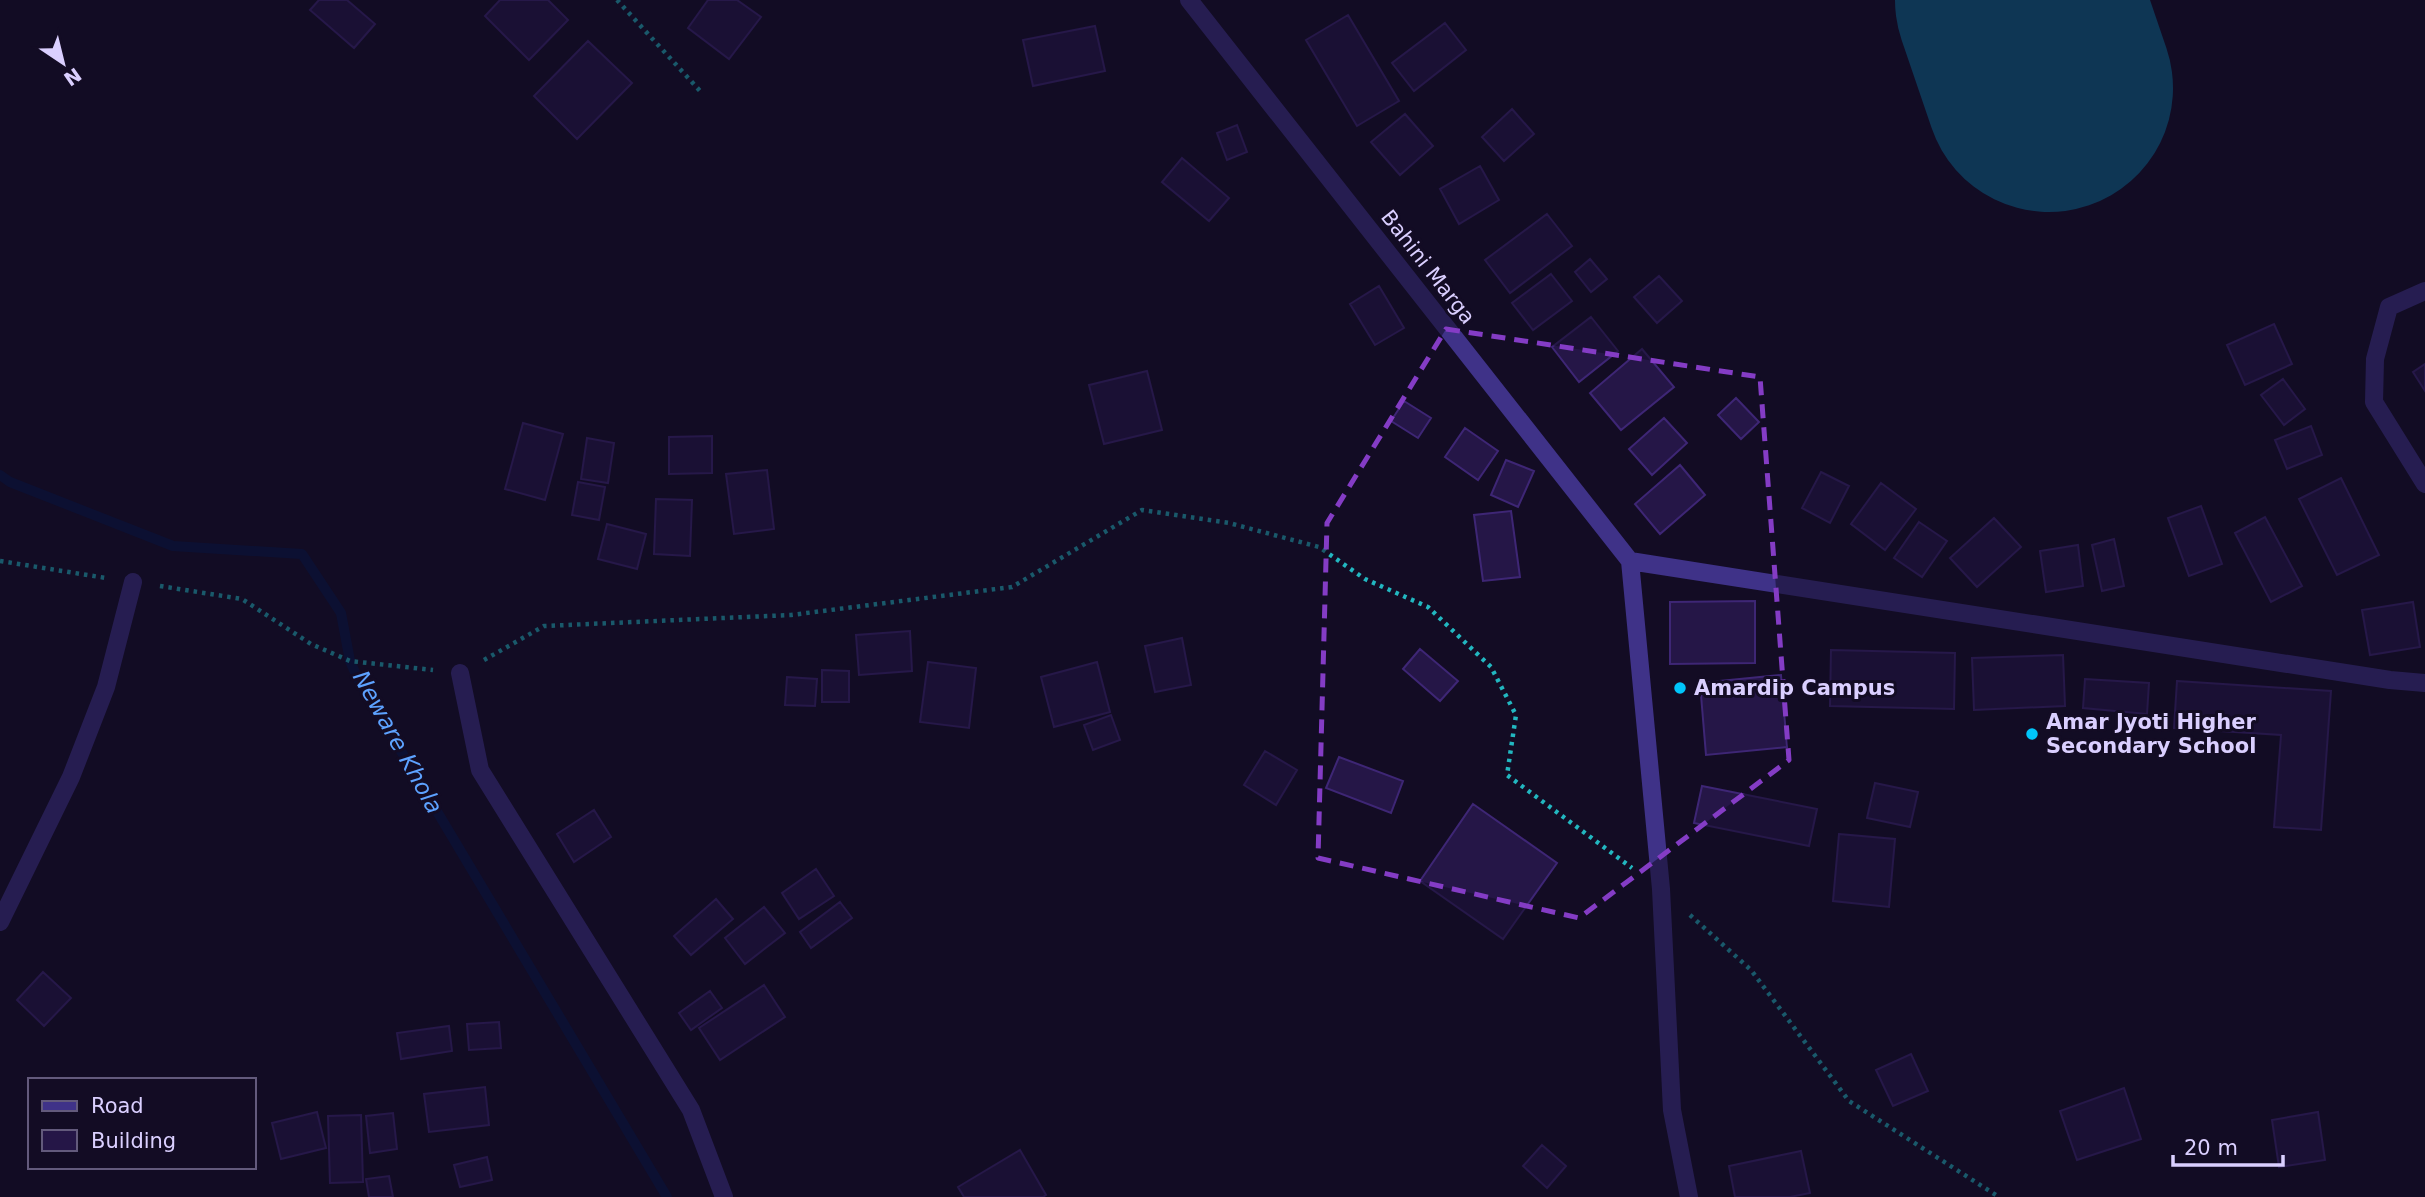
<svg xmlns="http://www.w3.org/2000/svg" width="2425" height="1197" viewBox="0 0 2425 1197" font-family="'DejaVu Sans',sans-serif">
<rect width="100%" height="100%" fill="#130c24"/>
<g fill="none" stroke-linecap="round" stroke-linejoin="round">
<path stroke="#051544" stroke-width="10" d="M0 475 10 482 173 546 302 554 341 613 350 661 358 679 667 1197"/>
<path stroke="#0a688f" stroke-width="248" d="M2019 0 2049 88"/>
</g>
<path fill="#251647" stroke="#3e2675" stroke-width="2" d="M319 0H347L375 24 354 48 310 10Z
M500 0H548L568 20 529 60 485 16Z
M708 0H737L761 17 729 59 688 28Z
M1348 15 1399 101 1357 126 1306 40Z
M1445 23 1466 50 1414 91 1392 63Z
M1095 26 1105 71 1033 86 1023 40Z
M588 41 632 83 577 139 534 96Z
M1512 109 1534 134 1504 161 1482 137Z
M1405 114 1433 146 1400 175 1371 142Z
M1237 125 1247 152 1227 160 1217 133Z
M1182 158 1229 198 1209 221 1162 182Z
M1480 166 1499 200 1459 224 1440 189Z
M1547 214 1572 246 1510 293 1485 260Z
M1590 259 1607 279 1591 292 1575 272Z
M1551 274 1572 301 1533 330 1512 303Z
M1659 276 1682 301 1657 323 1634 297Z
M1379 286 1404 328 1375 345 1350 304Z
M1591 317 1618 351 1579 382 1552 347Z
M2274 324 2292 364 2245 385 2227 345Z
M1642 349 1674 387 1621 430 1590 393Z
M2425 364V391L2413 372Z
M1147 371 1162 430 1104 444 1089 385Z
M2283 379 2305 409 2284 425 2261 395Z
M1736 398 1759 422 1741 439 1718 415Z
M1404 401 1431 418 1418 438 1391 421Z
M1664 418 1687 443 1652 475 1629 449Z
M523 423 563 434 545 500 505 489Z
M2311 426 2322 455 2287 469 2275 440Z
M1465 428 1498 451 1478 480 1445 457Z
M712 436V473L669 474V437Z
M587 438 614 443 608 483 581 479Z
M1506 460 1534 471 1518 507 1491 495Z
M1680 465 1705 495 1660 534 1635 504Z
M767 470 774 529 734 534 726 474Z
M1821 472 1849 486 1830 523 1802 508Z
M2341 478 2379 555 2337 575 2299 499Z
M578 482 605 487 599 520 572 515Z
M1881 483 1916 509 1885 550 1851 524Z
M656 499 692 500 690 556 654 554Z
M2201 506 2222 564 2189 576 2168 518Z
M1511 511 1520 577 1483 581 1474 515Z
M2265 517 2302 586 2271 602 2235 533Z
M1994 518 2021 547 1977 587 1950 558Z
M1919 522 1947 541 1922 577 1894 558Z
M607 524 646 534 637 569 598 559Z
M2114 539 2124 586 2102 591 2092 545Z
M2078 545 2083 586 2046 592 2040 551Z
M1755 601V663L1670 664V602Z
M2413 602 2420 647 2370 655 2362 610Z
M910 631 912 671 859 675 856 635Z
M1182 638 1191 685 1155 692 1145 646Z
M1420 649 1458 681 1440 701 1403 669Z
M1831 650 1955 653 1954 709 1830 706Z
M2063 655 2065 706 1974 710 1972 658Z
M928 662 976 668 969 728 920 722Z
M1097 662 1110 712 1054 727 1041 677Z
M822 670 849 671V702H822Z
M1781 675 1787 747 1706 755 1700 683Z
M787 677 817 679 815 706 785 705Z
M2085 679 2149 683 2147 714 2083 708Z
M2177 681 2331 691 2321 830 2274 827 2281 735 2174 728Z
M1111 715 1120 740 1093 750 1084 725Z
M1265 751 1297 770 1276 805 1244 785Z
M1339 757 1403 781 1391 813 1326 788Z
M1875 783 1918 792 1910 827 1867 818Z
M1702 786 1817 809 1809 846 1694 823Z
M1473 804 1557 863 1503 939 1420 881Z
M594 810 611 837 574 862 557 834Z
M1839 834 1895 839 1889 907 1833 901Z
M816 869 834 896 799 919 782 893Z
M716 899 733 919 691 955 674 936Z
M840 902 852 918 811 948 800 932Z
M764 907 785 933 745 964 725 938Z
M43 972 71 998 44 1026 17 1000Z
M764 985 785 1017 720 1060 699 1028Z
M710 991 722 1008 691 1030 679 1013Z
M499 1022 501 1048 469 1050 467 1024Z
M449 1026 452 1051 401 1059 397 1033Z
M1911 1054 1928 1091 1893 1106 1876 1070Z
M485 1087 489 1125 429 1132 424 1094Z
M2124 1088 2141 1139 2077 1160 2060 1111Z
M317 1112 326 1148 281 1159 272 1123Z
M2318 1112 2325 1160 2279 1167 2272 1120Z
M393 1113 397 1149 370 1153 366 1116Z
M361 1115 363 1182 330 1183 328 1116Z
M1542 1145 1566 1166 1547 1188 1523 1166Z
M1020 1150 1046 1195 1043 1197H964L958 1187Z
M1801 1151 1810 1193 1790 1197H1735L1729 1166Z
M487 1157 492 1180 460 1187 454 1165Z
M389 1176 393 1197H369L366 1179Z"/>
<g fill="none" stroke-linecap="round" stroke-linejoin="round">
<path stroke="#22b7c0" stroke-width="4.5" stroke-dasharray="3.5 5" stroke-linecap="butt" d="M617 0 701 92
M0 561 106 578
M160 586 242 599 311 644 350 661 433 670
M484 660 544 626 791 615 1012 587 1142 510 1229 523 1319 547 1365 579 1428 607 1491 667 1516 715 1507 775 1632 868
M1690 915 1751 970 1849 1101 1999 1197"/>
<path stroke="#3f3288" stroke-width="18" d="M460 673 480 770 691 1110 724 1197
M0 922 71 777 106 687 133 582"/>
<path stroke="#3f3288" stroke-width="18" d="M1189 0 1630 561
M2425 291 2389 307 2375 359 2374 402 2425 484
M1630 561 2390 680 2425 683
M1630 561 1661 889 1672 1110 1689 1197"/>
</g>
<path d="M0 0H2425V1197H0ZM1446 329 1760 377 1789 760 1579 918 1318 858 1327 523Z" fill="#130c24" fill-opacity=".55" fill-rule="evenodd"/>
<path fill="none" stroke="#843cc5" stroke-width="5" stroke-dasharray="14 9" stroke-linejoin="round" d="M1446 329 1760 377 1789 760 1579 918 1318 858 1327 523Z"/>
<g fill="#00c5fa" stroke="#130c24" stroke-width="2.5">
<circle cx="1680" cy="688" r="7"/>
<circle cx="2032" cy="734" r="7"/>
</g>
<g text-anchor="middle" dominant-baseline="central" stroke-width="6" stroke-linejoin="round" paint-order="stroke">
<g font-size="21" fill="#dacfff" stroke="#130c24">
<text transform="translate(1428 267) rotate(52)">Bahini Marga</text>
</g>
<g font-size="21" font-weight="bold" fill="#dacfff" stroke="#130c24" text-anchor="start">
<text x="1694" y="688">Amardip Campus</text>
<text x="2046" y="722">Amar Jyoti Higher<tspan x="2046" dy="24">Secondary School</tspan></text>
</g>
<g font-size="23" font-style="italic" fill="#5da2ff" stroke="#130c24">
<text transform="translate(398 742) rotate(61)">Neware Khola</text>
</g>
</g>
<rect x="28" y="1078" width="228" height="91" fill="#130c24" stroke="#635a7c" stroke-width="2"/>
<rect x="42" y="1101" width="35" height="10" fill="#3f3288" stroke="#635a7c" stroke-width="2"/>
<text x="91" y="1113" font-size="21" fill="#dacfff">Road</text>
<rect x="42" y="1130" width="35" height="21" fill="#251647" stroke="#635a7c" stroke-width="2"/>
<text x="91" y="1148" font-size="21" fill="#dacfff">Building</text>
<g transform="translate(63 63) rotate(145)" stroke="#130c24" stroke-width="5" paint-order="stroke">
<path d="M0-5L12 26L0 18L-12 26Z" fill="#dacfff"/>
<text y="-10" font-size="19" font-weight="bold" text-anchor="middle" fill="#dacfff">N</text>
</g>
<path d="M2173 1155v10h110v-10" fill="none" stroke="#dacfff" stroke-width="3.5"/>
<text x="2184" y="1155" font-size="21" fill="#dacfff" stroke="#130c24" stroke-width="5" paint-order="stroke">20 m</text>
</svg>
